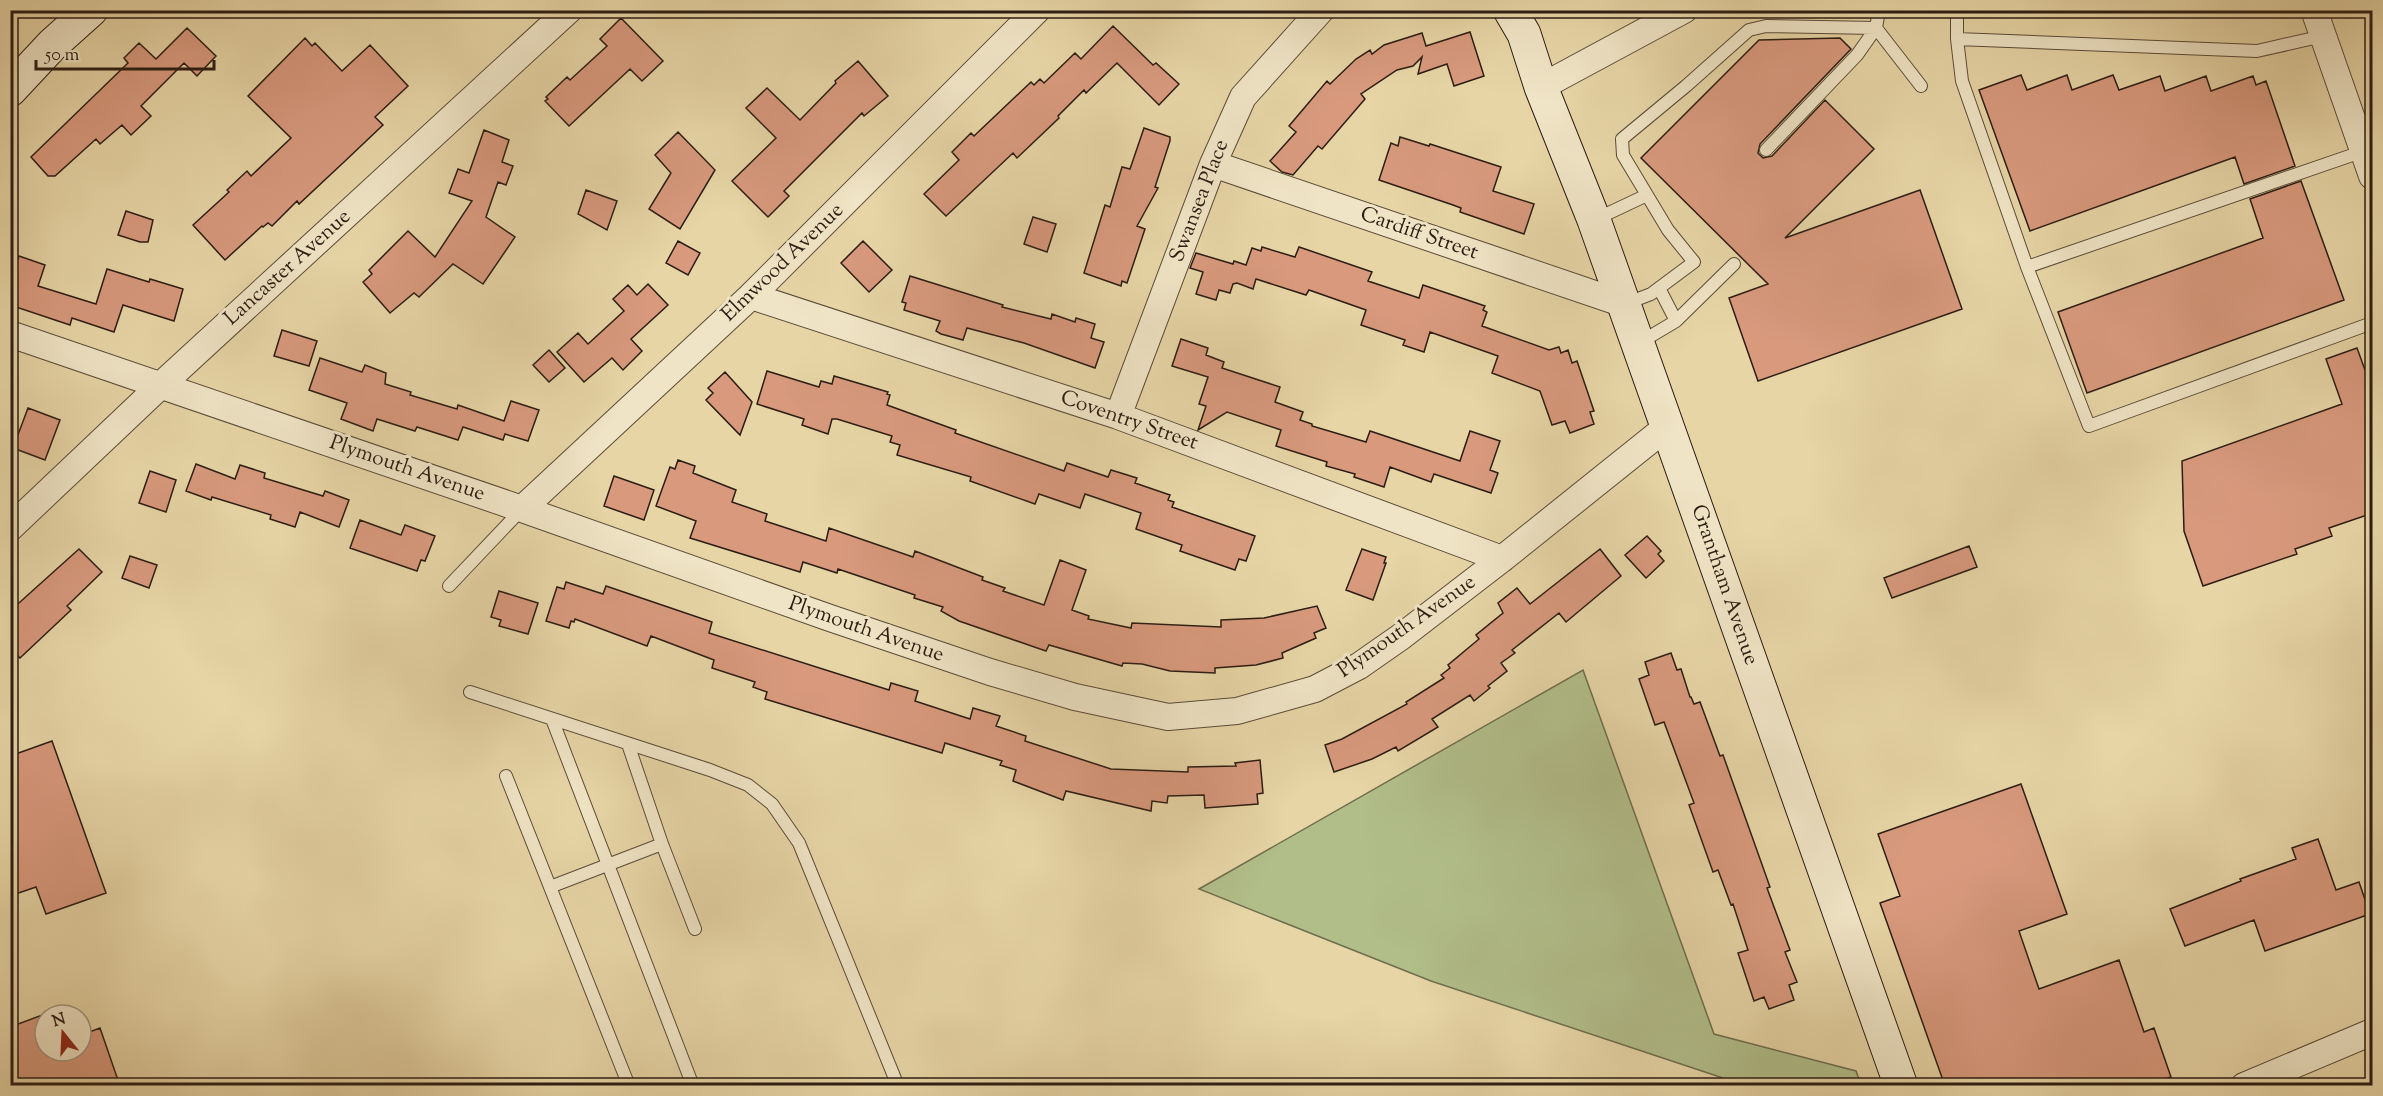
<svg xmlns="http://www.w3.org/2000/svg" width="2383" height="1096" viewBox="0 0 2383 1096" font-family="'Sorts Mill Goudy',serif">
<rect width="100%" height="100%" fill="#e7d5a6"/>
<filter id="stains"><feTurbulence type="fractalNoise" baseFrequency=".00333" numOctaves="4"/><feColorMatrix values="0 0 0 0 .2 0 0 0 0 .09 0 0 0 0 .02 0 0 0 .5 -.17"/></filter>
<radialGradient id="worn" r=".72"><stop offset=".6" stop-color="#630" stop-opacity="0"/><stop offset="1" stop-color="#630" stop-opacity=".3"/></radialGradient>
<path fill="#b1be8a" stroke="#6e6e4e" stroke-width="1.5" d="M1583 670 1714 1034 1856 1071 1861 1085H1744L1431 981 1199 889Z"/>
<path fill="#d8997d" stroke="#2c1d13" stroke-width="1.5" d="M621 18 663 61 642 81 630 69 569 126 545 101 548 99 546 97 567 77 570 80 607 46 600 39Z
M1113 26 1153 65 1156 63 1179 84 1159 105 1117 63 1086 93 1084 90 1058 116 1059 118 1017 158 1013 153 946 216 924 194 959 160 952 152 971 133 974 136 1031 82 1034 85 1040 79 1044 83 1075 53 1081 59Z
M187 28 216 56 197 76 184 63 141 106 151 116 131 135 122 125 100 144 96 139 55 176H48L31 157 128 63 124 58 139 43 156 59Z
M1470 32 1484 76 1454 86 1447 64 1418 74 1422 57 1413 66 1397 70 1361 94 1365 99 1322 149 1318 146 1293 175 1282 172 1270 161 1296 132 1289 126 1327 81 1330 84 1356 59 1370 50 1372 54 1384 45 1422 33 1426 46Z
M305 38 312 46 315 43 342 71 370 45 408 86 375 117 383 125 344 162 299 204 297 201 272 226 268 223 263 227 262 226 225 260 193 225 229 192 227 190 247 171 251 176 291 138 248 96Z
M1840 38 1851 49 1760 144 1758 153 1763 158 1772 156 1825 100 1874 149 1785 238 1920 190 1962 309 1758 381 1729 298 1768 284 1641 158 1759 40Z
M858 61 888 96 864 116 862 113 784 191 789 196 768 217 732 181 776 138 746 108 767 88 800 120 836 83 835 81Z
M2021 75 2027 90 2067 75 2072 90 2113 75 2119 90 2160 76 2165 91 2206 76 2211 91 2253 76 2256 85 2266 81 2295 166 2244 184 2235 157 2030 231 1979 90Z
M1144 128 1170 137V141L1155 187 1158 188 1137 226 1145 229 1127 283 1122 281 1121 286 1084 273 1105 205 1110 207 1122 167 1130 169Z
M484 130 509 140 502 162 513 166 506 185 498 182 486 217 515 237 483 284 453 264 419 297 414 293 390 313 363 282 372 274 369 270 408 231 435 257 472 201 449 193 458 169 469 173Z
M678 132 715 170 680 229 649 209 671 173 655 155Z
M1400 137 1429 146 1430 144 1501 167 1493 191 1534 204 1524 234 1460 212 1461 208 1453 205 1379 180 1391 143 1398 146Z
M2301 181 2344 300 2087 393 2058 312 2263 238 2250 199Z
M586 190 617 201 607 230 578 214Z
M126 211 153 220 148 242H140L118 235Z
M1033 217 1056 224 1047 252 1024 244Z
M678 241 700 253 688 275 666 263Z
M863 241 892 270 869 292 841 263Z
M1262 247 1295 257 1299 247 1305 249 1372 272 1368 281 1419 298 1423 285 1485 306 1483 310 1487 312 1482 326 1549 350 1559 347 1561 353 1568 350 1572 363 1577 361 1594 411 1590 412 1594 424 1570 433 1565 421 1552 425 1540 391 1492 373 1498 356 1430 332 1424 352 1403 345 1405 340 1361 325 1366 310 1309 290 1306 295 1256 279 1253 289 1237 283 1233 284 1230 293 1219 290 1216 300 1196 294 1203 272 1190 268 1196 253 1233 264 1234 261 1246 265 1252 248 1261 251Z
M19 256 45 265 38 286 96 304 107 269 149 282 150 279 183 289 174 321 123 305 114 332 72 318 70 325 10 305V281Z
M910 276 1003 305 1002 307 1051 319 1052 314 1075 322 1076 318 1095 324 1091 338 1104 342 1095 368 1024 343 967 328 963 340 941 334 936 331 940 321 904 310 906 303 902 302Z
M648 284 668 305 631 339 642 351 623 370 612 358 584 382 557 352 578 333 588 344 624 311 613 299 628 285 637 295Z
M282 330 317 341 309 366 274 356Z
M1181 339 1208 348 1206 355 1224 362 1222 368 1280 387 1275 402 1303 412 1300 420 1312 424V426L1366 442 1370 431 1460 461 1470 431 1500 441 1490 470 1498 473 1491 493 1434 474 1431 482 1390 467 1384 487 1354 477 1355 474 1326 466 1327 462 1276 446 1281 430 1227 412 1198 430 1206 406 1199 404 1208 377 1172 366Z
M2357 348 2373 392V513L2329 528 2332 536 2295 549 2297 554 2203 586 2184 531 2182 461 2342 404 2326 359Z
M549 350 565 368 549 382 533 365Z
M320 358 362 372 365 365 386 373 385 384 411 392 410 395 457 409 458 405 504 421 511 401 539 410 528 441 505 434 503 440 463 427 458 440 417 427 415 431 377 419 373 431 341 419 347 403 309 390Z
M767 371 819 387 821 381 832 384 834 376 888 392 887 394 890 395 887 405 956 430 955 433 1064 471 1067 463 1108 477 1111 470 1137 478 1135 483 1170 495 1168 500 1174 502 1172 507 1255 536 1246 561 1239 559 1235 570 1180 551 1182 545 1136 529 1141 513 1085 494 1080 508 1039 494 1035 504 970 481 971 477 897 455 900 445 890 442 892 436 837 419H832L828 434 802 425 804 419 757 404Z
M725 372 752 402 740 435 706 400 713 393 708 388Z
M28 408 60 420 45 460 13 448Z
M678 460 695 466 693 473 736 490 732 502 767 514 765 521 826 541 829 528 913 557 915 551 983 577 982 580 1005 588 1003 591 1044 605 1060 560 1086 570 1072 610 1089 616 1088 619 1131 628 1132 623 1221 627V620L1264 618 1317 606 1326 628 1314 633 1316 638 1282 653 1283 658 1256 665 1215 668V673L1170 671 1142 664 1123 663 1122 666 1049 645 1046 651 959 621 941 611 943 607 914 598 915 595 838 569 837 573 803 562 800 572 690 538 696 521 656 506 670 467 675 469Z
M196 464 235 479 240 465 265 473 264 478 323 496 325 491 349 500 339 527 300 512 295 527 270 519 271 515 212 497 211 500 186 491Z
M150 471 176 480 166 512 139 503Z
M614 476 654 490 644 520 604 506Z
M360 520 401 535 405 525 435 536 425 561 421 560 417 571 350 548Z
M1647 536 1661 551 1658 554 1664 561 1646 578 1625 555Z
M1969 546 1977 567 1892 598 1884 578Z
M79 549 102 572 67 606 71 610 20 658 10 648V611Z
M1362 549 1386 557 1384 563H1386L1373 600 1346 590Z
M1600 549 1621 576 1566 622 1559 613 1512 650 1515 653 1501 663 1507 671 1488 686 1490 688 1474 701 1470 695 1432 719 1438 727 1398 751 1396 747 1372 759 1334 772 1325 745 1342 739 1407 704 1406 702 1444 678 1441 675 1450 668 1448 665 1479 639 1476 635 1503 613 1498 603 1517 588 1530 604Z
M130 556 157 565 149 588 122 578Z
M566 582 603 594 606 586 712 622 709 633 889 690 891 683 918 691 915 701 970 719 973 708 1000 716 996 726 1026 736 1025 741 1111 769 1188 772V767L1236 766 1235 763 1260 760 1263 793 1257 794 1258 804 1205 808 1204 795 1168 796 1167 803 1152 801 1151 811 1066 791 1063 800 1013 781 1016 770 1000 765 1002 761 945 743 942 753 765 699 767 692 753 687 755 682 712 668 714 660 651 636 647 646 575 619 574 622 571 621 569 628 546 621 557 587 564 589Z
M499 591 538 603 528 634 499 626 501 620 491 617Z
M1671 653 1677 670 1681 669 1690 697H1691L1694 704 1700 702 1720 756 1723 755 1770 887 1767 888 1790 950 1785 952 1797 982 1789 985 1794 1000 1769 1009 1764 997 1754 1001 1738 953 1748 950 1733 904 1731 905 1718 870 1713 872 1689 805 1694 803 1664 722 1655 725 1639 679 1649 675 1645 662Z
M52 741 106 893 46 914 36 887 10 896V756Z
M2021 784 2067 914 2019 931 2039 989 2119 960 2144 1032 2154 1028 2171 1077 2162 1080 2163 1086H1945L1880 903 1900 896 1878 834Z
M2318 839 2336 890 2359 882 2370 914 2265 951 2254 920 2185 946 2170 909 2241 881 2240 879 2296 859 2292 848Z
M45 1014V1051H81V1035L100 1028 120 1086H10V1027Z"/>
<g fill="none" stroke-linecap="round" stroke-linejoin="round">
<defs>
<path id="lane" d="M1957 10V39L1962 81 2027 267
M1957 39 2257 51 2323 36
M1766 150 1857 55 1876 28 1921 86
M2364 151 2027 267 2089 426 2372 323
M1594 220 1647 195
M1625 304 1651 294 1694 262 1668 230 1623 155 1622 139 1686 86 1749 30 1766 26 1876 28 1879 10
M1676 321 1734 264
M1639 343 1676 321 1659 288
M449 586 522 509
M470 692 710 770 748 785 772 804 799 843 898 1086
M552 719 693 1086
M506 776 629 1086
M662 844 695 929
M550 887 662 844 628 744"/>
<path id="street" d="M2314 10 2372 176
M1541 87 1684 10
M1213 164 1624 304
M751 296 1118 416 1502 559
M10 334 522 509 830 618 990 672 1075 697 1168 717 1237 711 1315 689 1359 666 1402 636 1502 559 1668 426
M1118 416 1213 164 1243 97 1321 10
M522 509 751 296 1037 10
M10 528 161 385 569 10
M2244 1086 2372 1032"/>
<path id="secondary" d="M1510 10 1524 34 1541 87 1594 220 1901 1086
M10 90 53 44 91 10"/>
</defs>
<use href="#lane" stroke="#5b4b38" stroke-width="14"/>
<use href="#street" stroke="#5b4b38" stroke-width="28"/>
<use href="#secondary" stroke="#2c1d13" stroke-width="35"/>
<use href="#lane" stroke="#efe4c5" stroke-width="12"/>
<use href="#street" stroke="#efe4c5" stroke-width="26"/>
<use href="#secondary" stroke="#efe4c5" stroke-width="33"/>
</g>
<g text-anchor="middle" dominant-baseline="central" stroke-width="6" stroke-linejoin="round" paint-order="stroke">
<g font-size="21" fill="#2c1d13" stroke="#efe4c5">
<text transform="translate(1200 201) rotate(-69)">Swansea Place</text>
<text transform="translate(1419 234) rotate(19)">Cardiff Street</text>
<text transform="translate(783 263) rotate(-44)">Elmwood Avenue</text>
<text transform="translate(288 268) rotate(-42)">Lancaster Avenue</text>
<text transform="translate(1129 421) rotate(19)">Coventry Street</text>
<text transform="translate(407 469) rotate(19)">Plymouth Avenue</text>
<text transform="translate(1724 585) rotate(71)">Grantham Avenue</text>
<text transform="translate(1407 627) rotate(-35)">Plymouth Avenue</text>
<text transform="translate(866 630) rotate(19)">Plymouth Avenue</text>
</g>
</g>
<rect width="2383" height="1096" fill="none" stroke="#e7d5a6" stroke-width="36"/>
<rect x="12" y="12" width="2359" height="1072" fill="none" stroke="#2c1d13" stroke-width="3"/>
<rect x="18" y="18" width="2347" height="1060" fill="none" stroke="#2c1d13" stroke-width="1.5"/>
<g transform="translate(63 1033) rotate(342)"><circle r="28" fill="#efe4c5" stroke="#a1947e" stroke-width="1.5"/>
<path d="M0-4.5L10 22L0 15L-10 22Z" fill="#8f2418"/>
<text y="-9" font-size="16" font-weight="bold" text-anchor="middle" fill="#2c1d13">N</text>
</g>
<path d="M36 60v9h178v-9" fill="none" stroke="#2c1d13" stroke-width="3"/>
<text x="45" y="60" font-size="18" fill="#2c1d13" stroke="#efe4c5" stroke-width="4.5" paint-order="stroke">50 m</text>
<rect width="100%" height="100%" filter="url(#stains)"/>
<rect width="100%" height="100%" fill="url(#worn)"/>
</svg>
